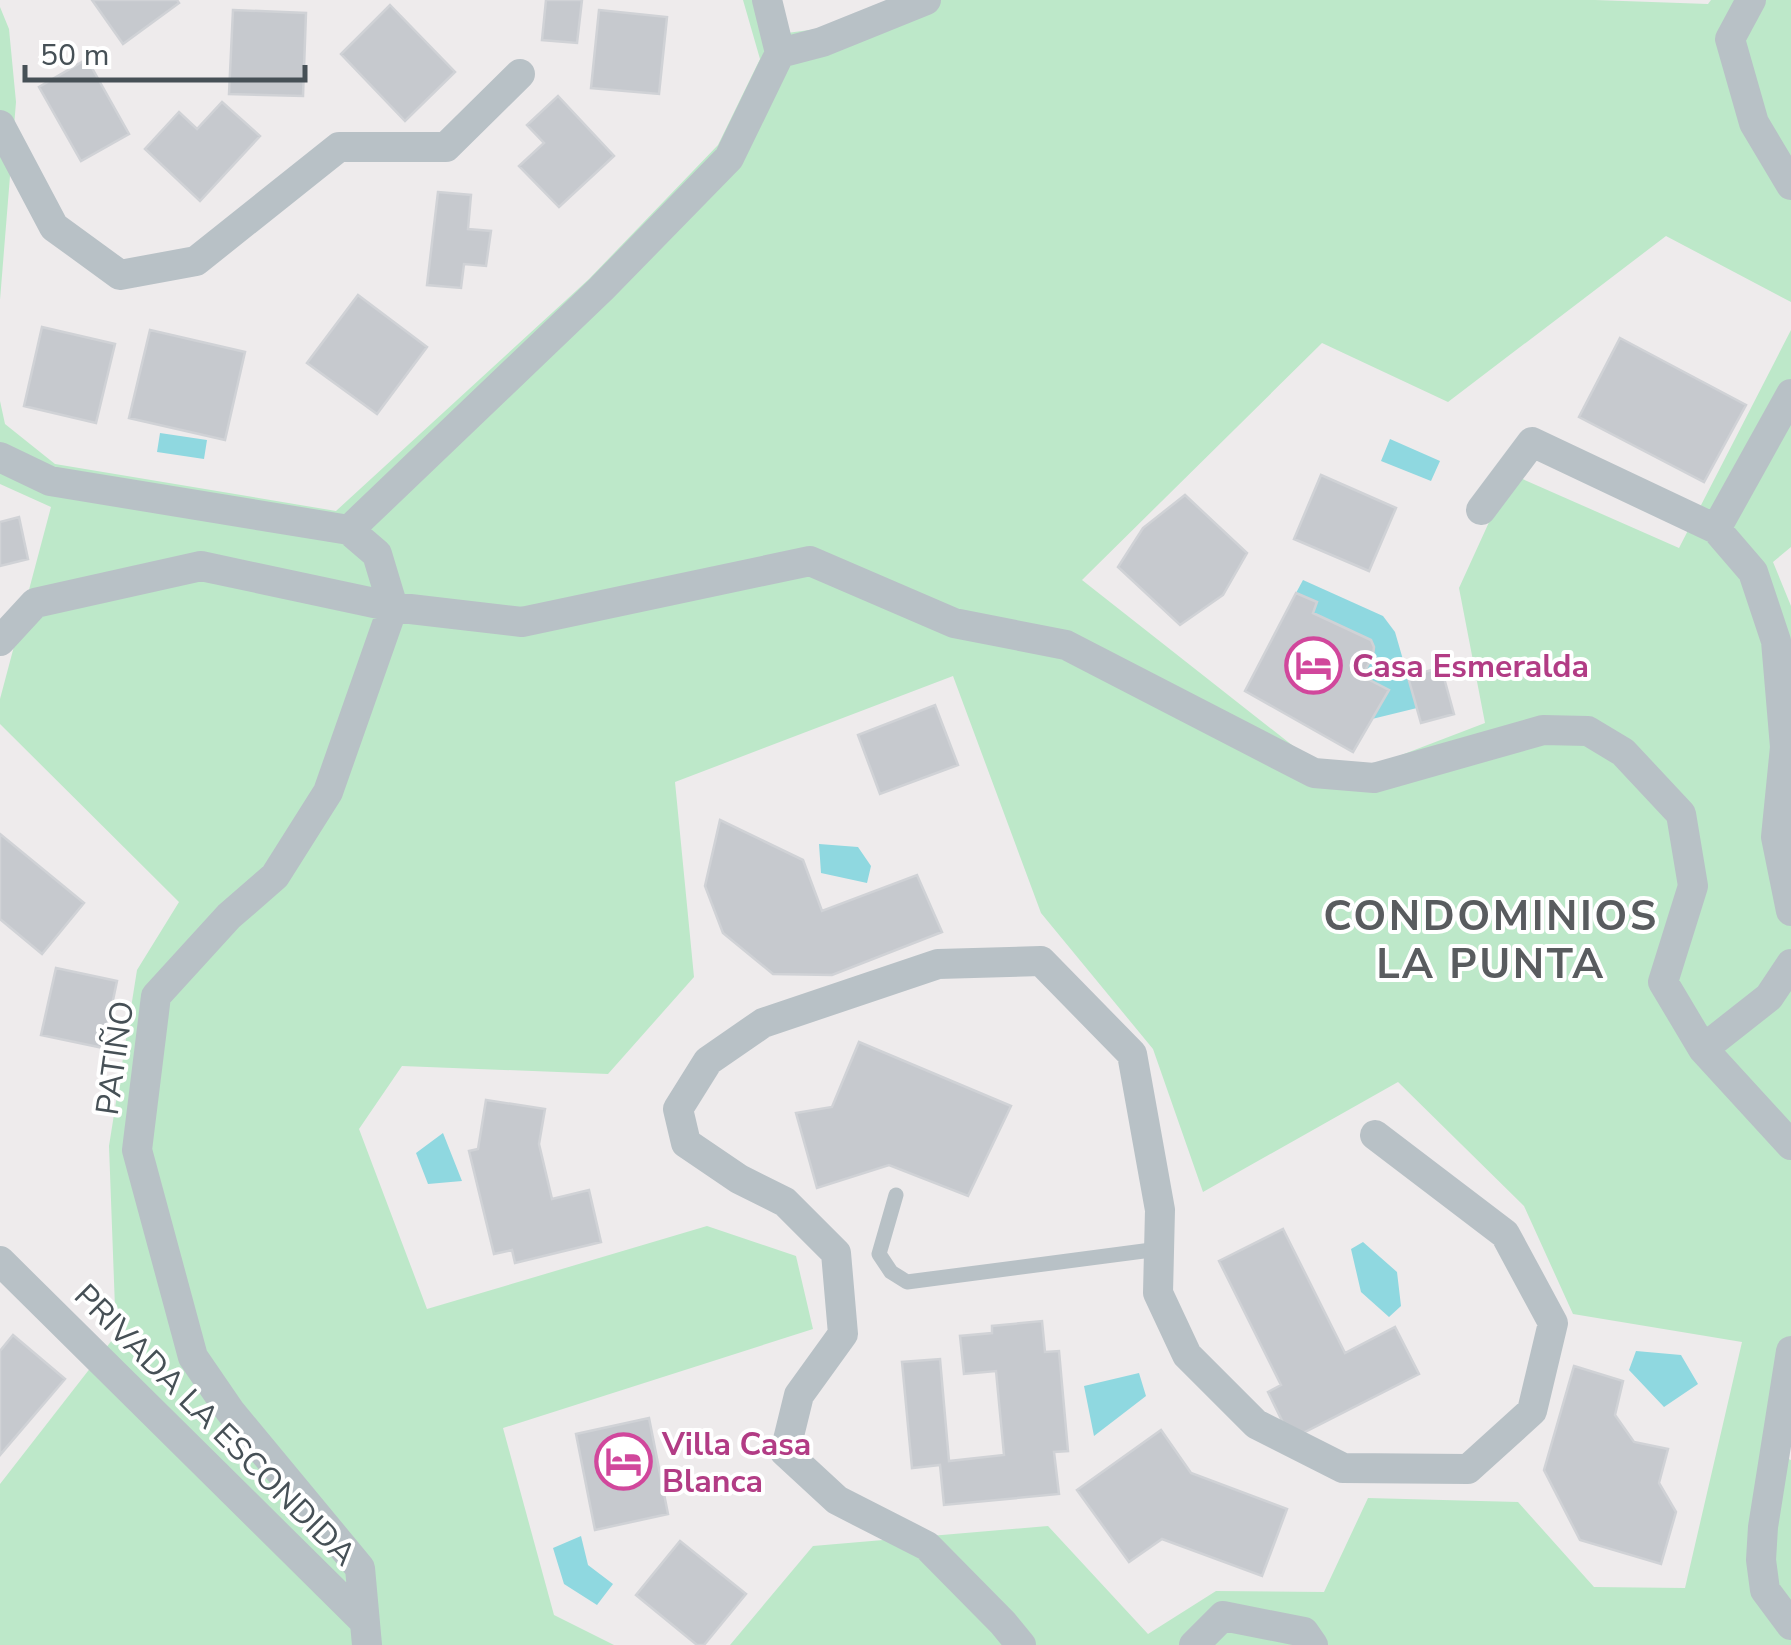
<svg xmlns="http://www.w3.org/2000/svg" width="1791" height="1645" viewBox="0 0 1791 1645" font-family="'Nunito Sans',sans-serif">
<rect width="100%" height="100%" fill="#eeebec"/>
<path fill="#bde8c9" d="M743 0H780L787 33 817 29 889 0H1595L1708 4 1711 0H1791V302L1666 236 1448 402 1322 343 1082 580 1316 764 1370 767 1485 723 1459 588 1511 474 1679 548 1791 330V547L1773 562 1791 606V1436L1786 1458 1791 1460V1645H730L813 1546 1048 1526 1148 1634 1216 1591 1324 1592 1368 1498 1518 1502 1594 1587 1685 1588 1742 1342 1573 1314 1524 1206 1398 1082 1203 1192 1153 1049 1041 913 953 676 675 782 694 977 608 1074 402 1066 359 1129 427 1309 707 1226 796 1256 813 1329 503 1428 554 1615 614 1645H0V1484L116 1335 109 1146 137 970 179 902 0 724V699L51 507 0 484V401L5 424 55 464 336 511 589 279 718 145 760 59Z
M0 7 9 29 16 102 0 300Z"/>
<path fill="#8fd8e0" d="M160 433 207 440 204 459 157 452Z
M1390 439 1440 461 1431 481 1381 461Z
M1303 580 1383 616 1395 632 1417 708 1372 719 1388 691 1362 676 1313 613 1317 602 1296 593Z
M819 844 858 847 871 866 867 883 821 873Z
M443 1133 462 1181 428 1184 416 1153Z
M1363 1242 1397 1272 1401 1306 1389 1317 1361 1292 1351 1249Z
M1636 1351 1681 1355 1698 1384 1664 1407 1629 1370Z
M1139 1373 1146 1396 1094 1436 1084 1386Z
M581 1536 588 1565 613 1584 597 1605 564 1584 553 1548Z"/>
<path fill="#c6c9ce" stroke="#d0d2d6" stroke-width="2.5" d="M92 0H177L179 3 123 44Z
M546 0H582L577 43 542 40Z
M390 5 455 72 405 121 341 54Z
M233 10 306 13 303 96 229 94Z
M599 10 667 17 659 94 591 88Z
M87 59 129 134 81 161 39 87Z
M558 96 614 156 559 207 519 166 544 143 527 125Z
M222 102 260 136 200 201 145 149 179 112 197 129Z
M438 192 471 195 468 229 491 231 486 266 464 264 461 288 427 285Z
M358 295 427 347 377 414 307 363Z
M42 327 115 344 96 423 24 406Z
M150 330 245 352 225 440 129 418Z
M1620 338 1746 405 1704 482 1579 417Z
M1321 475 1396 508 1369 571 1294 539Z
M1185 495 1247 553 1223 595 1180 625 1118 567 1143 528Z
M19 517 28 559 0 566V522Z
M1296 593 1317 602 1313 613 1371 640 1374 647 1373 656 1362 676 1389 690 1353 752 1245 691Z
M1441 667 1454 714 1421 723 1408 677Z
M935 705 958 765 880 794 858 735Z
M720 820 803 860 822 911 917 875 942 932 832 975 773 974 723 933 705 886Z
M0 834 84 903 42 954 0 919Z
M56 968 117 981 103 1048 41 1035Z
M859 1042 1011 1106 968 1196 889 1165 817 1188 796 1113 832 1107Z
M486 1100 545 1109 539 1144 552 1199 589 1190 601 1242 515 1263 512 1250 494 1254 469 1151 478 1149Z
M1283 1229 1345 1353 1395 1327 1419 1374 1291 1439 1268 1392 1281 1385 1219 1261Z
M1042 1321 1045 1352 1059 1351 1068 1451 1054 1452 1059 1494 944 1505 940 1465 912 1468 902 1362 940 1359 949 1461 1004 1455 996 1371 964 1374 960 1336 992 1333V1326Z
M13 1335 65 1379 0 1455V1351Z
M1574 1366 1623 1381 1615 1415 1634 1442 1668 1449 1659 1483 1676 1512 1661 1564 1580 1540 1544 1470Z
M649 1418 668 1514 595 1530 576 1434Z
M1161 1430 1191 1473 1287 1509 1262 1576 1162 1539 1129 1562 1077 1490Z
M680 1541 746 1594 704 1645H697L636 1595Z"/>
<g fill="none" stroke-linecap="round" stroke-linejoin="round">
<path stroke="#b8c1c6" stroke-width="15" d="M896 1195 879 1254 891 1272 907 1282 1159 1249"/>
<path stroke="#b8c1c6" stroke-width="30" d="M1751 0 1730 39 1754 123 1791 185
M780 53 822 42 926 0
M0 125 54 227 120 275 196 261 339 147H446L520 74
M1791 394 1716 529 1753 572 1776 641 1785 747 1776 837 1791 911
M0 457 50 481 349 530
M1481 510 1532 442 1716 529
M349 530 377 554 393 607 328 792 275 876 229 916 156 996 137 1150 193 1357 230 1411 360 1568 367 1645
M349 530 601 289 729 158 780 53 767 0
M0 641 35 603 201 566 393 607 522 622 810 561 954 623 1066 645 1314 773 1374 778 1543 730 1588 731 1623 752 1681 814 1693 886 1663 982 1703 1049 1791 1145
M1703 1049 1769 997 1791 964
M0 1261 363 1620
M1791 1351 1763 1527 1761 1560 1765 1590 1791 1625
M1021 1645 1003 1623 927 1546 837 1500 785 1452 799 1395 843 1334 836 1253 785 1202 739 1179 686 1143 678 1109 708 1061 763 1023 938 964 1041 961 1132 1054 1160 1210 1158 1293 1187 1355 1256 1424 1343 1468 1468 1469 1532 1411 1553 1323 1505 1234 1375 1135
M1194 1645 1223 1616 1304 1632 1313 1645"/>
</g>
<defs>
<symbol id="hotel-ring" viewBox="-11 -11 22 22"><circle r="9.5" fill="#fff" stroke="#d1479c" stroke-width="1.5"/><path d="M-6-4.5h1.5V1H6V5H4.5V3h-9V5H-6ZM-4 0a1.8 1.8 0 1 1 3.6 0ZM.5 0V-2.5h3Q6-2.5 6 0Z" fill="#d1479c"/></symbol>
</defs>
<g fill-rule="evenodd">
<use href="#hotel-ring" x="1282" y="634" width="63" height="63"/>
<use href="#hotel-ring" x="592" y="1430" width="63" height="63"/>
</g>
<g text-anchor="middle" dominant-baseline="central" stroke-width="8" stroke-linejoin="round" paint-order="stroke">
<g font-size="32" font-weight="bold" fill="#b23c85" stroke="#fff" text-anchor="start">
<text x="1352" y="666">Casa Esmeralda</text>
<text x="662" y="1444">Villa Casa<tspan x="662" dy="37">Blanca</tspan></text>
</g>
<g font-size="32" fill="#465056" stroke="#fff">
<text transform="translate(115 1058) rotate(-82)">PATIÑO</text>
<text transform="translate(215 1425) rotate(45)">PRIVADA LA ESCONDIDA</text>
</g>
<g font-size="42" font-weight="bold" letter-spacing="2.5" fill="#595c5f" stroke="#fff">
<text x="1491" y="916">CONDOMINIOS<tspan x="1491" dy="48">LA PUNTA</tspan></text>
</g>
</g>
<path d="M25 65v15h280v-15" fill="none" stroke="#465056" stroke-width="5"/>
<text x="40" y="65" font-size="30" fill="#465056" stroke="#ffffff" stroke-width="8" paint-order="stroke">50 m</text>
</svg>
